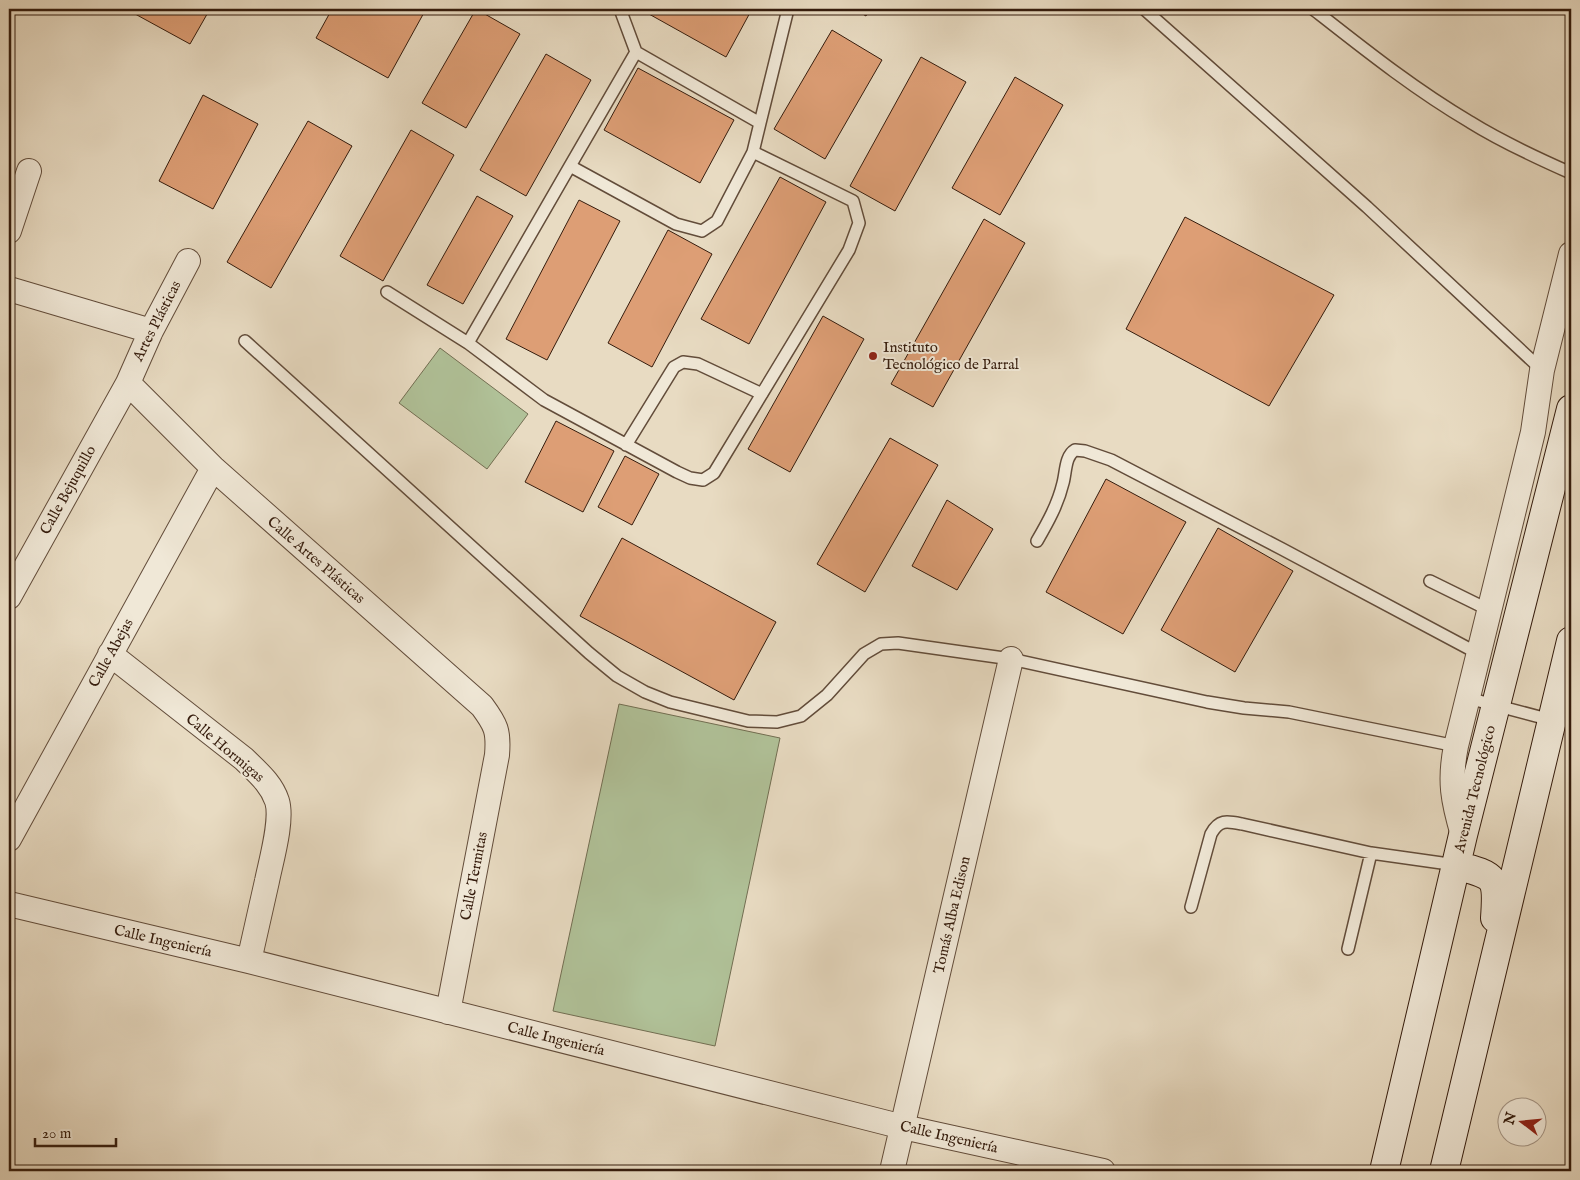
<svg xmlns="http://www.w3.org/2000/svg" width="1580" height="1180" viewBox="0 0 1580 1180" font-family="'IM FELL English',serif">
<rect width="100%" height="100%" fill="#e8dbc2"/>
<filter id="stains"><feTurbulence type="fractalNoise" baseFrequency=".004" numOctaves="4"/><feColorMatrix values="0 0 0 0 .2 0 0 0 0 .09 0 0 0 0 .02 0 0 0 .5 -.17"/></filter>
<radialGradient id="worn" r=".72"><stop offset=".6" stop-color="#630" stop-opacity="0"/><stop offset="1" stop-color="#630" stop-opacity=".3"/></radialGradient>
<path fill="#b0c198" stroke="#726e52" d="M440 348 528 414 487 469 399 403Z
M619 704 780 738 715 1046 553 1011Z"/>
<path fill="#dd9e75" stroke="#351c0d" d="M126 9H210L190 44Z
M332 9H426L388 78 316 38Z
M476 9 520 34 466 128 422 103Z
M640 9H752L726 57Z
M854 9H870L866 16Z
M832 30 882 60 825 159 774 129Z
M546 54 591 80 526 196 480 170Z
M921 57 966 82 895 211 850 186Z
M638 68 734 120 700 183 604 130Z
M1015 77 1063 105 1000 215 952 188Z
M203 95 258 124 213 209 159 181Z
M308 121 352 146 271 288 227 262Z
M411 130 454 155 383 281 340 256Z
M780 177 826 202 749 344 701 319Z
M477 196 513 216 463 304 427 285Z
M579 200 620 221 547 360 506 339Z
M1185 217 1334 295 1269 406 1126 329Z
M984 219 1025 243 933 407 891 384Z
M668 230 712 254 652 367 608 343Z
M823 316 864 339 790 472 748 449Z
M556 421 614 451 583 512 525 482Z
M890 438 938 465 865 592 817 564Z
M625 456 659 474 632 525 598 507Z
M1106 479 1186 522 1123 634 1046 592Z
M947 500 993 529 957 590 912 566Z
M1218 528 1293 571 1235 672 1161 630Z
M622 538 776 622 734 700 580 616Z"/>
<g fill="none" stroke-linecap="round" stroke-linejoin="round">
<defs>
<path id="service" d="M620 9 636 52 760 123 788 9
M1144 9 1367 207 1542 370
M1313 9C1364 49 1414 89 1470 122 1502 142 1537 158 1571 173
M570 166 636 52
M387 292 468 343 570 166 676 224 702 231 717 221 753 152 760 123
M245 341 589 653 617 676 645 692 670 702 748 721 777 722 801 716 827 695 864 654 881 644 898 643 1011 659 1207 702 1244 708 1289 712 1456 746
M468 343 544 400 677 472 690 478 703 480 714 473 849 250 859 223 853 201 753 152
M626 445 674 367 683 362 698 364 762 394
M1037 541C1048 522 1058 504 1063 483 1066 472 1065 456 1075 450L1085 451 1111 460 1282 549 1479 654
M1430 581 1489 610
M1468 698 1551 720
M1191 907 1211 834C1219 819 1227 821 1242 824L1371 853 1456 865
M1348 949 1371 853"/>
<path id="minor" d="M9 231 29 171
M9 289 151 331
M128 383 213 468 482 706C496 725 499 731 497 755L448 1012
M9 597 128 383 151 331 188 261
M110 654 244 759C257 772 271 783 277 801 283 820 271 861 267 881 261 908 255 934 249 961
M1463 835C1453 801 1449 781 1456 746L1533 432 1542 370 1571 254
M9 839 213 468
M9 904 249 961 903 1127 1103 1171
M892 1171 1011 659"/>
<path id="secondary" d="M1456 865C1496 876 1498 876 1495 918
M1384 1171 1463 835 1571 409
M1444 1171 1571 641"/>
</defs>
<use href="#service" stroke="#624c3a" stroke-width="14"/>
<use href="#minor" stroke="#624c3a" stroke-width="26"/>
<use href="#secondary" stroke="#351c0d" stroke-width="30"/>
<use href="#service" stroke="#f0e8d7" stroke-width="11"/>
<use href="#minor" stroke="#f0e8d7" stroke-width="24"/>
<use href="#secondary" stroke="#f0e8d7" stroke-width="28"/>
</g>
<circle fill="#8f2418" stroke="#f0e8d7" stroke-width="2" cx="873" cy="356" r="5"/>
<g text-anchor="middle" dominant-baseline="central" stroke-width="4" stroke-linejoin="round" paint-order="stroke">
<g font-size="15" fill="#351c0d" stroke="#f0e8d7">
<text transform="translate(157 321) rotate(-63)">Artes Plásticas</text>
<text transform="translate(68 490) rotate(-61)">Calle Bejuquillo</text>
<text transform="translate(316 560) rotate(41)">Calle Artes Plásticas</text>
<text transform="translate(111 653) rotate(-61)">Calle Abejas</text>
<text transform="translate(225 748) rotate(40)">Calle Hormigas</text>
<text transform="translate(1475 789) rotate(-76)">Avenida Tecnológico</text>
<text transform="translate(474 876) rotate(-79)">Calle Termitas</text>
<text transform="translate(952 915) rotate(-77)">Tomás Alba Edison</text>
<text transform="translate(163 941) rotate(13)">Calle Ingeniería</text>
<text transform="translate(556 1039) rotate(14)">Calle Ingeniería</text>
<text transform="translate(949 1137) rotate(13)">Calle Ingeniería</text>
</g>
<g font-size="15" fill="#351c0d" stroke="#f0e8d7" text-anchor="start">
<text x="883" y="347">Instituto<tspan x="883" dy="17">Tecnológico de Parral</tspan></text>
</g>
</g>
<rect width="1580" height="1180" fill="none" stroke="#e8dbc2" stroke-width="30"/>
<rect x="10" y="10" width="1560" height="1160" fill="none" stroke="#351c0d" stroke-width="2.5"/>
<rect x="15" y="15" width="1550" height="1150" fill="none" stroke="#351c0d"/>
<g transform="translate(1522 1122) rotate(286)"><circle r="24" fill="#f0e8d7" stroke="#a59686"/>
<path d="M0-4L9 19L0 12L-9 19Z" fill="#8f2418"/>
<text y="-8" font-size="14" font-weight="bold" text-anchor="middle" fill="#351c0d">N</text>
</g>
<path d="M35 1138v8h81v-8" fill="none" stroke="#351c0d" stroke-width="2.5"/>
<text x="42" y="1138" font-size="15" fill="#351c0d" stroke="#f0e8d7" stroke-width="4" paint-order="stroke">20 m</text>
<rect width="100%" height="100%" filter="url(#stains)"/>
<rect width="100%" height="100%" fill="url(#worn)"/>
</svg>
